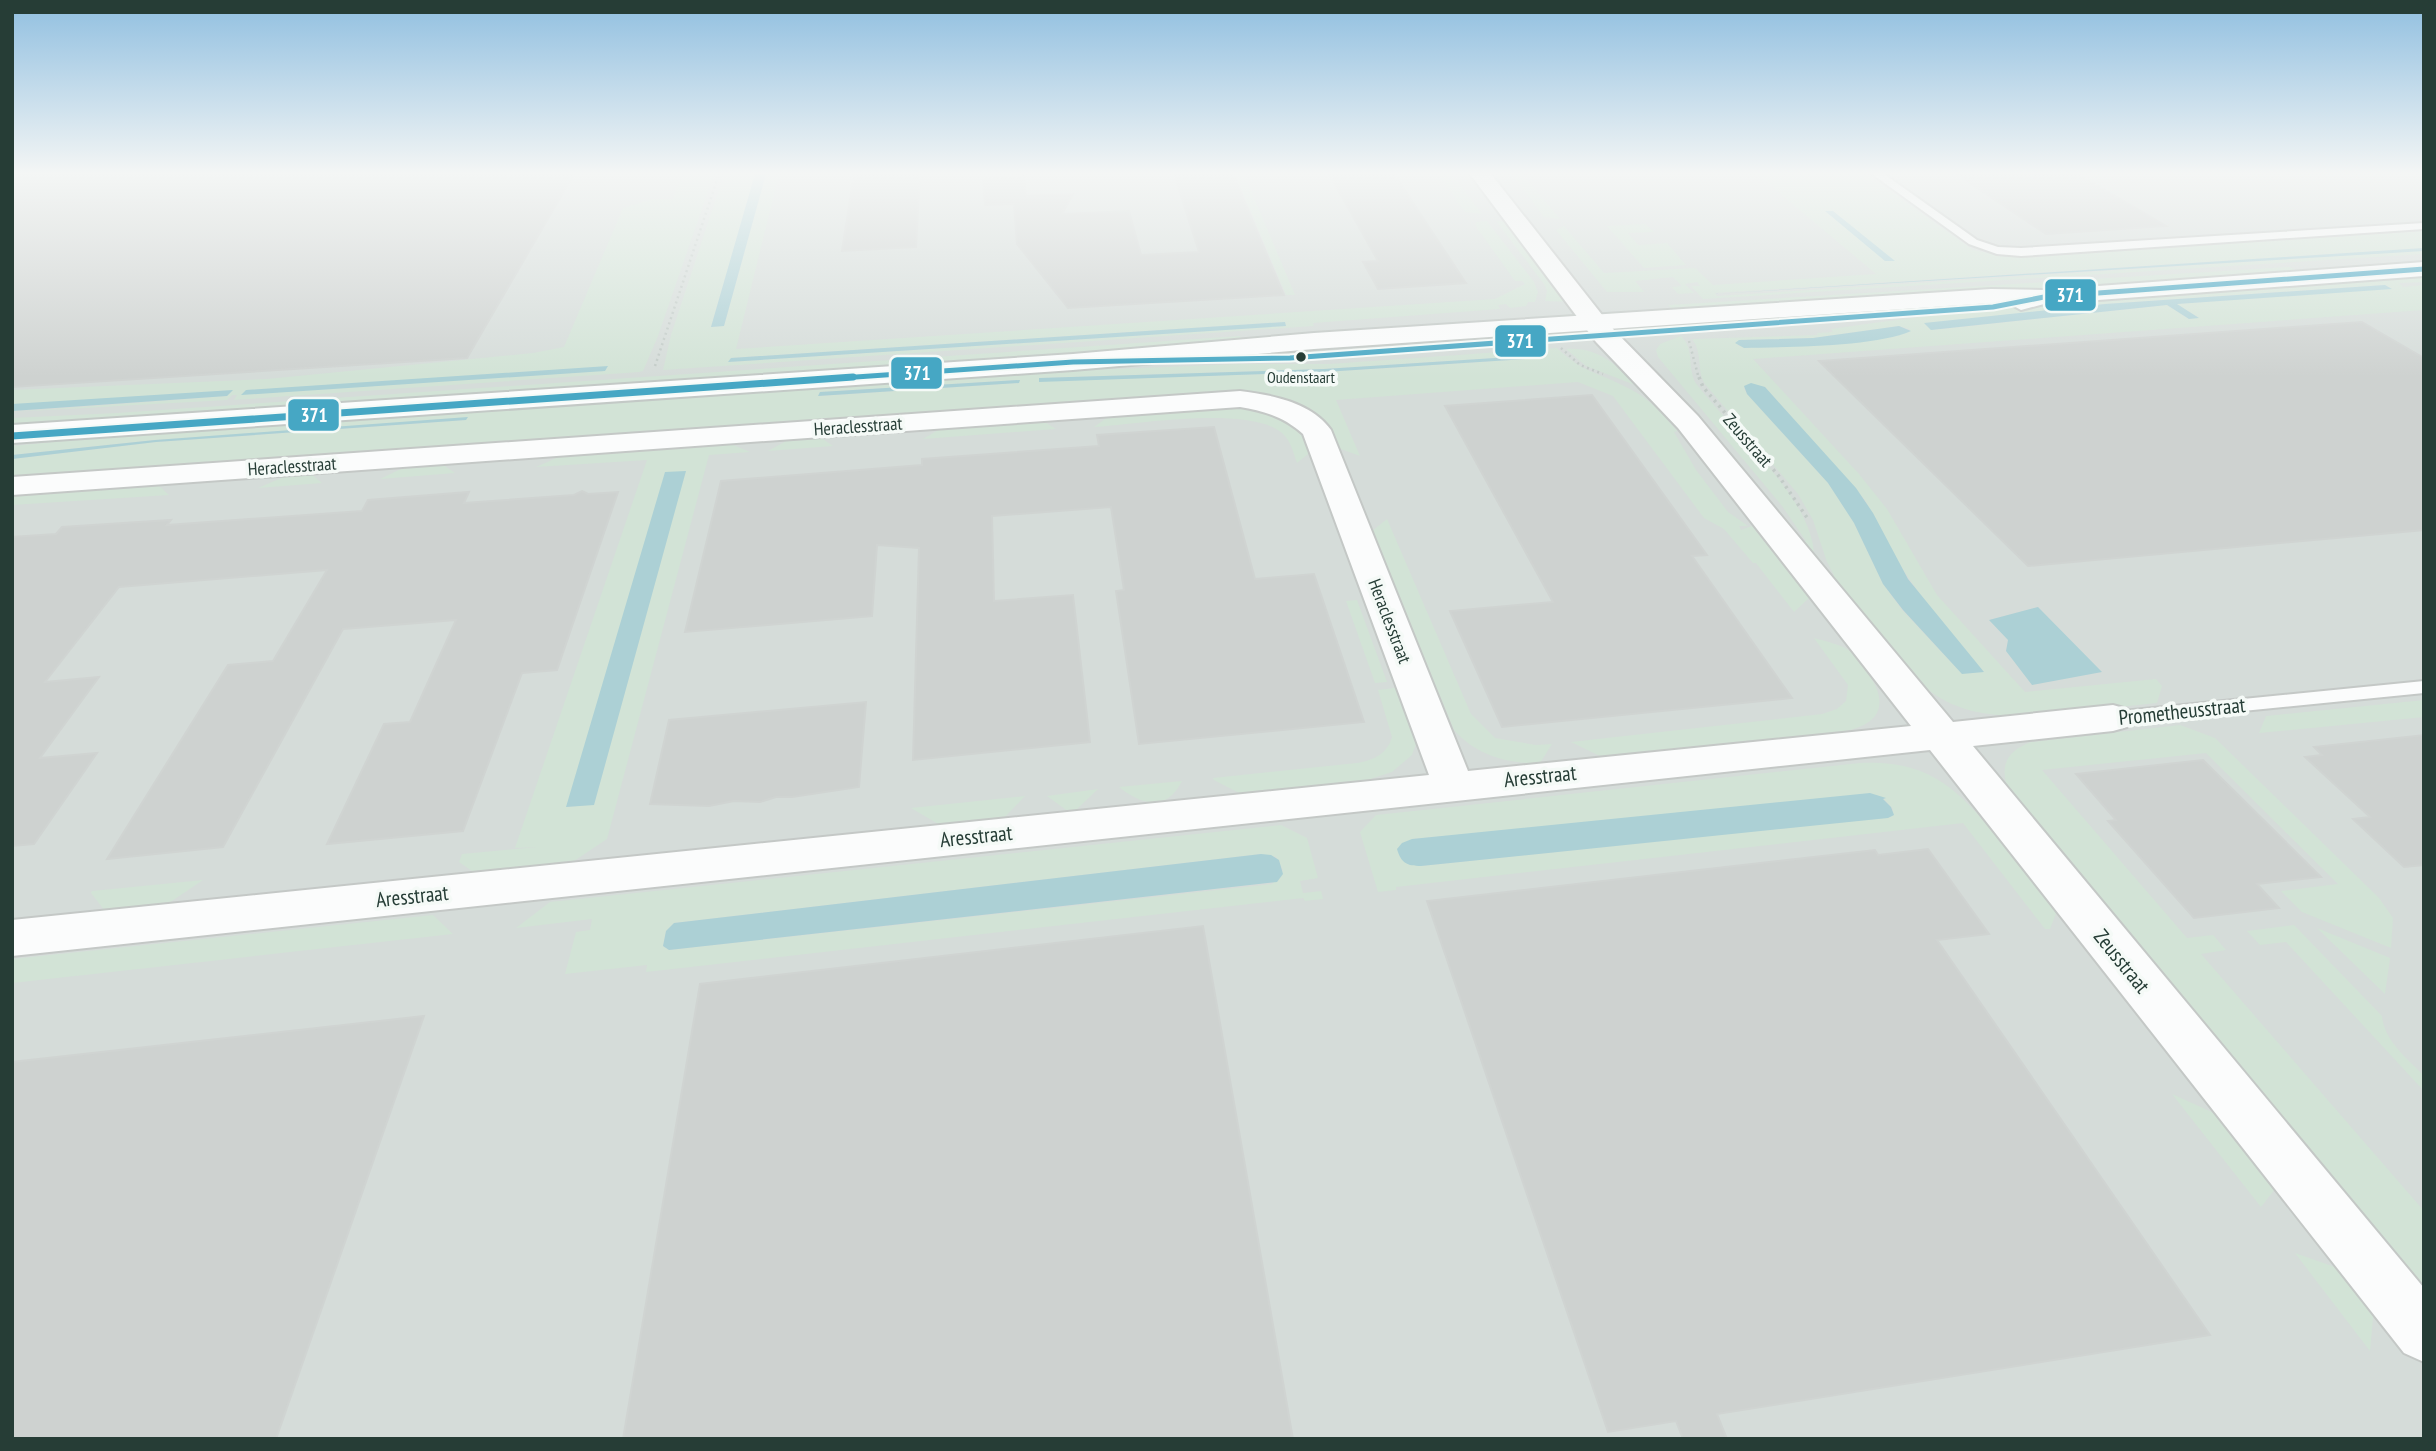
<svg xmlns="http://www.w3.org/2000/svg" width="2436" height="1451" viewBox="0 0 2436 1451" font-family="'PT Sans Narrow',sans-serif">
<rect width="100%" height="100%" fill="#e7ebe9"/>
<path fill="#d5dcd9" d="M12 174H2424V1439H12Z"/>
<path fill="#d2e3d6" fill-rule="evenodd" d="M683 174H714L658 336 643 371 639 372 234 400 237 395H232L227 400 12 412 227 396 12 406V390L267 379 533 353 564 347 623 208 653 199H673Z
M724 174H755L711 327 724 326 766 174H779L736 349 1495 299 1525 284 1522 281H1515L1475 225 1476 222 1487 221 1534 282 1538 292 1535 302H1528L1526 306 1510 308 1506 304 1498 305 1500 309 1313 323 1314 326 663 370 671 335ZM1285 322V326L729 362 731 358Z
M1235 174H1244L1295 295H1286Z
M1438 174H1452L1482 214 1465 212Z
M1512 174H1522L1560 219 1544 217Z
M1757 174H1866L1973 250 2008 257 2424 231V248L1715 293 1717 296 2417 251H2424V254L1703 299 1691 286H1700L1697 282 1685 284 1694 293 1678 294 1672 287 1682 286 1673 277 1635 281 1644 292H1607L1556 230 1564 226 1604 273 1695 268 1713 285 1876 274Z
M1496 221 1506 222 1573 302 1545 301 1547 291 1544 284Z
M1645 224 1654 232 1628 233 1638 245 1667 243 1686 265 1644 268 1607 226Z
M2290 267 2301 273 2050 289 1979 290 1674 310 1668 305Z
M2424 275V282L2399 283 2403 287 2424 285V310L1753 359 1859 474 1887 509 1937 595 2025 692 2156 679 2162 686 2157 703C2128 706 2099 709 2070 712 2013 718 1959 722 1916 679L1831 576 1834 575 1827 562 1813 520 1798 494 1705 384C1696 369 1703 353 1692 339L1818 335 1817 333 1833 332 1831 329C2022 300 2226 290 2424 275ZM2385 285 2391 288 2176 304 2198 317 2189 319 2167 305 1932 330 1925 324 2105 304ZM1899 326 1909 329 1910 332 1821 345 1738 346 1739 340 1813 338ZM1748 384 1765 387 1865 500 1899 564 1931 610 1962 674 1902 610 1883 584 1854 523 1828 483 1747 394 1744 388Z
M1240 336 1242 342 1237 344 12 426V418L117 413Z
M1681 336C1695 350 1687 365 1695 382 1729 428 1809 494 1814 552L1803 541H1806L1782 506 1658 357 1656 350 1660 344Z
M1557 348C1583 373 1598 372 1628 388 1649 398 1663 414 1677 431L1674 432 1696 470 1728 512 1748 526H1739L1741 530 1752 526 1809 598 1794 612 1756 563H1753L1724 529 1704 518 1613 396 1578 382 1336 400 1360 456 1338 448C1322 410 1307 403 1267 395L457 445 341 454 337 458 331 454 238 461 234 466 12 482V459L156 442 466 420 467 418 155 440 12 455V446L212 427 991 374 1241 364H1329ZM1540 355 1541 358 1324 372 1039 381 1040 378 1324 369ZM1019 380 1018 383 819 396 820 392Z
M1566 349C1596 346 1617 364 1635 385L1586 366Z
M1216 409C1257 407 1292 413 1312 451L1297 463C1293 452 1291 441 1282 433 1250 405 1137 424 1094 427L1108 417Z
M1043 421 1056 429 923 439 940 429Z
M820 437 833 446 768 451 788 440Z
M731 444 750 452 709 455 607 839 571 863 475 873 459 862 462 854 537 847 515 848 647 460 536 467 561 456ZM685 472 594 804 567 807V806Z
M442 464 455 473 380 479 405 467Z
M311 474 322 483 258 488 286 476Z
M158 485 169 495 12 505V496Z
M1387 519 1471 714 1495 738 1536 745 1552 744 1540 763C1507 764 1476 755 1454 730L1372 531Z
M1357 600 1387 682 1375 683 1346 601Z
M1814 638C1825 641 1842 645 1850 651 1856 655 1860 663 1864 668 1890 701 1884 725 1840 732L1602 757 1571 742 1822 714 1837 709 1846 701 1848 685Z
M1401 687 1417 741 1412 755 1392 772 1361 782 1241 794 1214 780 1213 778 1357 763C1374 760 1387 754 1392 737L1378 690Z
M2424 700V717L2259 733 2266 716Z
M2180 725 2215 738 2379 898 2393 918 2391 948 2302 912 2281 891 2338 884 2206 753 2042 770 2187 938 2213 935 2226 950 2201 954 2424 1211V1288L2401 1277 2006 783C2001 761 2010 750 2031 742Z
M1860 763C1929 760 1957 788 1997 837 2017 861 2038 884 2058 908L2050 929H2045L1963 823 1396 887V890L1378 892 1360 832 1376 815ZM1883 798 1893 809 1891 817 1421 866 1412 839Z
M1182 781C1167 812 1141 805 1119 787Z
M1098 789 1075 811 1069 812 1047 796Z
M1025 796 1004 818 940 825 911 808Z
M1281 825 1307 838 1318 878 1300 881 1303 893 1321 891 1323 899 1305 901 1303 898 646 972 647 965 565 974 576 932 590 930 592 919 516 928 550 902ZM1261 854 1276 857 1283 870 1272 884 669 950 663 946 666 931 674 923Z
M203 880 166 905 105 911 91 893 92 891Z
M433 915 453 934 12 983V959Z
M2294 925 2382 1016C2384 1041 2408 1059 2424 1076V1091L2286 942 2260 945 2247 931Z
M2317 928 2390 958 2385 994Z
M2172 1094 2225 1118 2278 1185 2261 1207Z
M2295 1253 2346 1271 2374 1307 2370 1351Z"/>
<path fill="#acd0d5" d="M755 174H766L724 326 711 327Z
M1825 211H1833L1895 261H1885Z
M2424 248V251L1714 294Z
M2385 285 2392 289 2177 304 2199 318 2189 319 2167 305 1931 330 1924 323 2105 304Z
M1285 322 1286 326 728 362 731 358Z
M1899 326 1911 331C1876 347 1785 347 1744 348L1735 343 1739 340 1813 338Z
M1540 355 1541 358 1324 372 1039 382V378L1324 369Z
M608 366 605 371 241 395 246 390Z
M1020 380 1019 383 818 396 820 392Z
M1751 383 1765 387 1856 488 1873 513 1908 579 1984 672 1962 674 1903 610 1883 584 1854 523 1828 483 1747 394 1744 386Z
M233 390 227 396 12 411V404Z
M468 417 466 420 156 442 12 459V455L155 440Z
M686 471 594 805 566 807 665 472Z
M2038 607 2102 672 2032 685 2006 651 2008 640 1989 620Z
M1870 793 1886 798 1883 799 1891 807 1894 815 1888 818 1421 866C1407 866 1401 863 1397 849L1402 843 1412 839Z
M1261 854 1271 855 1279 860 1283 874 1277 882 669 950 663 946 666 931 674 923Z"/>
<path fill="#ced2d0" stroke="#d0d4d2" stroke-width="2" d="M12 174H574L467 358 12 387Z
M854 174H920L916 247 842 251Z
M1174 174H1233L1284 295 1068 308 1017 244 1014 204 985 205 983 179 1024 176 1026 196 1073 194 1062 214 1129 211 1141 255 1199 252Z
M1329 174H1394L1466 283 1378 289 1363 262 1378 261Z
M1956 174H2078L2166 226 2046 234Z
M2362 322 2424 358V530L2028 566 1819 361Z
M1592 395 1707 555 1692 556 1792 698 1502 727 1450 611 1553 602 1445 406Z
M1214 427 1255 579 1314 574 1364 722 1139 744 1116 591 1124 590 1111 507 992 516 994 601 1073 595 1090 742 913 760 919 548 877 545 872 616 685 632 721 481 922 465V459L1099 446 1097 435Z
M582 491 588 494 618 492 557 670 522 673 463 831 327 844 384 724 410 722 456 620 343 629 223 847 107 859 228 665 273 661 327 570 119 587 45 682 99 677 40 758 97 753 34 844 12 846V537L56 534 62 527 171 520 167 525 362 511 368 500 469 492 464 503 574 495Z
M866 702 859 787 792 797H776L760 802 734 801 709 806 650 804 669 720Z
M2424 735V865L2404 867 2353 819 2370 817 2305 757 2322 755 2314 747Z
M2203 760 2321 877 2257 884 2279 908 2194 918 2108 821 2116 820 2076 774Z
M1928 849 1989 934 1937 940 2210 1335 1717 1414 1727 1439H1683L1676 1421 1608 1432 1427 901 1875 850 1878 855Z
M1203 926 1293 1439H623L700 984Z
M424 1016 276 1439H12V1062Z"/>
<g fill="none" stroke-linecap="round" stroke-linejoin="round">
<defs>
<path id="lane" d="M1872 174H1884L1977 240 1998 247 2021 248 2424 223V229L2021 256 1997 254 1969 244Z
M2424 681V693L2113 724 2106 722 2103 718 2106 714 2113 712Z"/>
<path id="street" d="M1470 174H1491L1614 330 1698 416 1953 722 2113 705 2127 709 2132 718 2127 727 2113 731 1973 746 2424 1288V1362L2404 1353 1930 750 12 956V920L1429 775 1303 434C1284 417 1264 411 1240 407L12 495V477L1240 391C1272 395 1311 402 1331 430L1468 771 1911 726 1678 428 1596 342Z"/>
<path id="secondary" d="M2424 262V276L2044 304 2021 310 2010 304 1991 303 1314 349 1073 370 12 443V425L1073 354 1314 333 1991 289 2044 290Z"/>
</defs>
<use href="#lane" stroke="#c4c8c6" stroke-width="4"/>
<use href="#street" stroke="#c4c8c6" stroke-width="4"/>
<use href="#secondary" stroke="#c3c9c6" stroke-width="4"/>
<path stroke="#c2cbc7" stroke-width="2.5" stroke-dasharray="2 3.5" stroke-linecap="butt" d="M1689 341 1699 379
M1561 348 1580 365 1603 374
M655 366 719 174"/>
<path stroke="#c2cbc7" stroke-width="3.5" stroke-dasharray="2.5 4.5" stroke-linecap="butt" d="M1699 377 1703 387 1778 475 1808 519"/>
<use href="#lane" fill="#fbfcfc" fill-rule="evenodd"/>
<use href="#street" fill="#fbfcfc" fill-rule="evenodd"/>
<use href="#secondary" fill="#fbfcfc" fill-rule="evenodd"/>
<defs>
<path id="bus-1-far1" d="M827 379 1073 362 1290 358 1993 307 2044 297 2424 269"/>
<path id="bus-1" d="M12 436 853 377"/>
</defs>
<use href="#bus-1-far1" stroke="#f5faf7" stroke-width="9"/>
<use href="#bus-1" stroke="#f5faf7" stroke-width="11"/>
<use href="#bus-1-far1" stroke="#46a7c4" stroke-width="5"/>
<use href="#bus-1" stroke="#46a7c4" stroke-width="7"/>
</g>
<linearGradient id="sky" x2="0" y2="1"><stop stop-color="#90bfe0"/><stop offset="0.46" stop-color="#f4f6f5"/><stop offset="1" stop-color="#f4f6f5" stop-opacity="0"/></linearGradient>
<rect width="2436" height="377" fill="url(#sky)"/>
<circle fill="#263d36" stroke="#f5faf7" stroke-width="2.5" cx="1301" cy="357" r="6"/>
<g text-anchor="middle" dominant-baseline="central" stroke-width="7" stroke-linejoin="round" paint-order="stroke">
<g font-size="16" fill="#263d36" stroke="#f5faf7">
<text x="1301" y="377">Oudenstaart</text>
</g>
<g font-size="18" fill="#263d36" stroke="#f5faf7">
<text transform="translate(858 426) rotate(-4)">Heraclesstraat</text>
<text transform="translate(1748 440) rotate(49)">Zeusstraat</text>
<text transform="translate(292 466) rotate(-4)">Heraclesstraat</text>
<text transform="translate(1390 621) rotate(69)">Heraclesstraat</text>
</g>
<g font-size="21" fill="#263d36" stroke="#f5faf7">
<text transform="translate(2182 711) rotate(-6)">Prometheusstraat</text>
<text transform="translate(1540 776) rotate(-6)">Aresstraat</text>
<text transform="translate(976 836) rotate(-6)">Aresstraat</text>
<text transform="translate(412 896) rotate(-6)">Aresstraat</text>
<text transform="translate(2122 961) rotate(51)">Zeusstraat</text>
</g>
</g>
<g stroke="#f5faf7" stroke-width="2.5">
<rect x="2044" y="278" width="53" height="34" rx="7" fill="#46a7c4"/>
<rect x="1494" y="324" width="53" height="34" rx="7" fill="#46a7c4"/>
<rect x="890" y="356" width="53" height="34" rx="7" fill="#46a7c4"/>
<rect x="287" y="398" width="53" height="34" rx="7" fill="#46a7c4"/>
</g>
<g font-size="19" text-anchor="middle" font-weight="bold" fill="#fff">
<text x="2070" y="302">371</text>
<text x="1520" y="348">371</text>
<text x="917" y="380">371</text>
<text x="314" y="422">371</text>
</g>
<rect width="2436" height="1451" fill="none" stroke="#263d36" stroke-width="28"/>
</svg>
